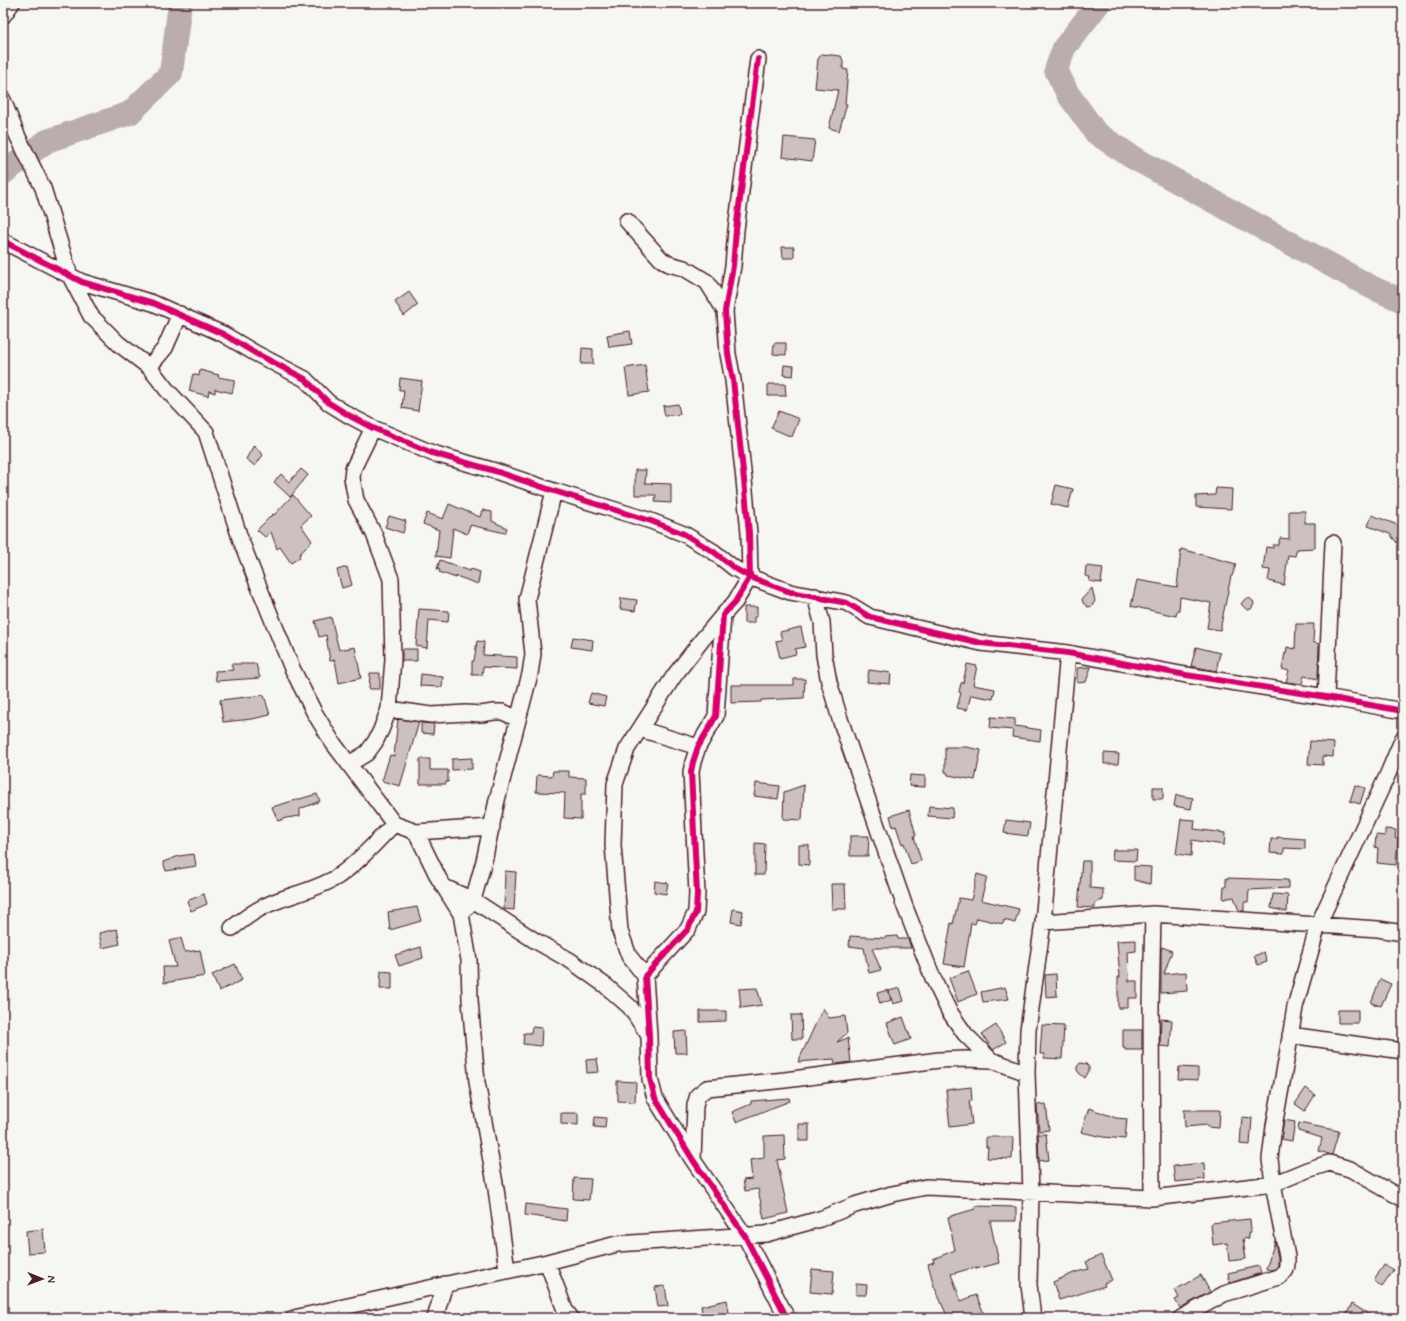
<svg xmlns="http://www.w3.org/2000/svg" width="1406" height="1321" viewBox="0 0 1406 1321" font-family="Mynerve,sans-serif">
<rect width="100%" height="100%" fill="#f6f6f2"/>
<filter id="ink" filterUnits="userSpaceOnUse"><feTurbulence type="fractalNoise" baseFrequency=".025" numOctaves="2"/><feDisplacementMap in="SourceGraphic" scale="8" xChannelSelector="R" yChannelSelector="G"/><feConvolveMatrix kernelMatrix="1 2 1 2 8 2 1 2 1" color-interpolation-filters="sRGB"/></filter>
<g filter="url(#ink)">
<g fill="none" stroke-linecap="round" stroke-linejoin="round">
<path stroke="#bbadae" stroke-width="24" d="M1099 3 1064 48 1056 70 1068 94 1096 133 1132 157 1373 288 1403 301
M3 173 47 141 130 113 171 73 180 3"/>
</g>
<path fill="#ccc1c0" stroke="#4a1f2b" d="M822 54 841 56 843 61V69L848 70 845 104H847L839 131 829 128 838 90 815 88 818 59Z
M784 137 815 140 812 161 782 157Z
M782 247H794V258H783Z
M409 292 418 305 404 316 395 302Z
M630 331 632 344 609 347 607 335Z
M774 343H786V355L773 354Z
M582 348 593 349V364H581Z
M645 365 649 392 629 395 625 368Z
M784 365 794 366 793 376 783 375Z
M200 370 219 375 218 377 235 380 232 393 215 389V393L209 391 208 396 189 391 193 374 199 376Z
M400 378 422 381 418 411 402 408 404 390H399Z
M768 384H785L786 396H768Z
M678 404 680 414 665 416 663 406Z
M779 411 799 419 792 437 771 428Z
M254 445 263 455 255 466 246 459Z
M301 469 308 475 290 497 274 482 281 474 289 482Z
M635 470H646L645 483 671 484V503L655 502 656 495H635Z
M1056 485 1073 489 1068 508 1051 504Z
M1216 488 1232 489 1231 509 1196 507V496L1215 495Z
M293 495 311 516 301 525 312 541 299 555 300 557 291 563 280 547 277 549 271 532 265 537 257 530 273 514 274 515Z
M449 504 480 517 482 510 492 512V521L507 528 505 533 470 525 467 534 453 528 450 558 436 556 439 530 423 524 427 513 443 519Z
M1289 511H1305V523H1315V548L1297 549 1295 556 1288 555 1284 585 1268 581 1270 570 1263 569 1266 547 1273 548V545H1278L1280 538 1289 539Z
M1372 515 1400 526 1403 530V538L1397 543 1390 534 1368 526Z
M389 516 406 521 403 533 385 527Z
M1181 549 1236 564 1232 576H1231L1220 630 1207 628 1211 603 1180 597 1179 610H1177L1176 616 1131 606 1137 580 1177 587Z
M440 560 470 571 471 569 480 572 478 584 456 576V578L439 572 440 570 437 569Z
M1086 566 1103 568 1101 583 1089 581 1090 577 1085 576Z
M347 567 352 585 342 588 337 570Z
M1092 588 1095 601 1092 606 1088 607 1083 603 1082 599Z
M621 598 637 600 635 611 620 609Z
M1249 598 1253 601 1254 604 1251 609 1247 610 1241 604 1245 599Z
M744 607H757V617H754V623H744Z
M419 609 449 611 448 622 429 620 427 648 416 646Z
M331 617 339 650 355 647 361 678 339 683 335 660 330 661 326 635 319 637 315 621Z
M1296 624H1314L1313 642 1319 644 1318 679 1304 676 1302 684 1286 682 1289 671 1282 669 1285 653 1286 654 1287 647 1295 649Z
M801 627 805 647 795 649 796 654 780 658 776 641 782 640 780 632Z
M573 637 593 640 592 650 571 647Z
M477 641 484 642 483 655 517 657V669L483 667 482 675H472V661H474Z
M1196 647 1220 653 1216 671 1191 666Z
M402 649H417V661H402Z
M231 664H256L260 678 216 681 215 671 233 670Z
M967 664 977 666 973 685 995 689 993 699 971 695 967 710 957 708 961 693 959 692 961 683H963Z
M1091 667 1086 682 1077 683V668Z
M869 670 891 673 890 684 867 682Z
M370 673H380V689H369Z
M421 674 443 677 442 687 420 686Z
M794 679H805L804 698 761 700V702L731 703V685H794Z
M591 693 606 697 604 706 588 703Z
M264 695 270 715 252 719 223 722 220 700Z
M991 717 1015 719V726L1041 730 1040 741 1012 737 1013 730 990 728Z
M398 719 419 722 400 786 382 781 390 755 394 756Z
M421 723 434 724 433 734 421 733Z
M1310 741 1334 743 1333 757 1323 756V765L1308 764Z
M945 747H966L981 750 975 780 948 775 947 772H945Z
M1104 753 1119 754 1118 764H1104Z
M472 758V769L452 770V759Z
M420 759H430V770H448V782H446V784H420Z
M553 771H569V777L586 778V794H581V819L564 818 565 793 536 792 537 775 552 776Z
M910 775 925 776V787L909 786Z
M756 783 780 786 778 799 754 796Z
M804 785 802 820 783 819 784 792Z
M1355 785 1365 788 1360 804 1350 801Z
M1153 787H1163V799H1153Z
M317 794 320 801 300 809V816L286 818 278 821 272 807Z
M1176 795 1193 798 1191 809 1174 806Z
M929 806 953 808 952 818 928 816Z
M909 810 916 835 914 836 921 861 911 864 904 843 902 844 896 826 893 827 890 816Z
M1181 819 1195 820 1194 829 1225 833 1224 845 1192 840 1191 856 1176 854Z
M1006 820 1030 823 1028 836 1004 833Z
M1385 829 1396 830 1395 838 1398 839 1396 865 1377 863 1378 848 1375 847 1376 835 1385 836Z
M850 836H869L868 856H850Z
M1277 837 1305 839V849L1284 848V854L1270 853 1271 839H1277Z
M755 843 765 844 764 875H755Z
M799 845H809V865L799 864Z
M1113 850H1137L1136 861 1112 860Z
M194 854 196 866 166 871 163 862 179 856Z
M1082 861H1090V888L1103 889V900L1095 903V908L1078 907Z
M1134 866 1151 867 1150 884 1134 880Z
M505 871 516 872 514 910 504 909Z
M977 874 987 877 981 900 1019 909 1015 923 1004 920 1003 924 977 918 975 924 971 923 964 967 944 964 951 923 953 924 959 898 971 900Z
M1226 878 1288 880V888L1249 890 1248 902H1244V911H1239L1234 897 1223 899 1224 887H1226Z
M655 881 668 883 666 894 654 892Z
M831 884H845L846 909H832Z
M204 894 207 904 191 911 187 901Z
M1273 894 1288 895 1287 912 1271 908Z
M417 907 421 921 390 930 388 912Z
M733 909 743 911 741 924 731 922Z
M117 929 120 944 102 948 99 933Z
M850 936 885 938V937L897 936 898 939H908L911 948H872L881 970 869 973 864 948 849 946Z
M181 938 185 952 200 950 205 976 164 983 163 967H176L169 941Z
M1136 940V951L1128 952 1129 981H1137V998H1128V1008H1118V977H1120L1117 941Z
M421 947 423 958 399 966 395 955Z
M1162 947 1172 951 1164 974 1186 972 1187 991 1161 993V951Z
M1264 952 1267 962 1258 965 1254 956Z
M235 964 242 980 219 991 212 975Z
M381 971 392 972V989H380Z
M968 971 977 994 958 1002 949 978Z
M1056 974 1057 996 1046 997 1045 975Z
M1380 979 1391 984 1381 1006 1371 1003Z
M1005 987 1009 999 983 1002 981 992Z
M757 988 762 1005 741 1008 739 989Z
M900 988 904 1001 893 1004 889 991Z
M888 990 891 1000 880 1004 877 993Z
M823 1008 829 1018 845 1016 847 1033 837 1042 848 1038 851 1062 835 1064 834 1059 798 1062Z
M1338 1010H1358V1023H1338Z
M700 1011H726V1021L700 1022Z
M791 1015H801L802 1039H792Z
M903 1017 911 1039 895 1045 887 1023Z
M1161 1019 1172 1020 1170 1047 1160 1046Z
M996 1025 1006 1042 993 1050 982 1034Z
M1042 1025 1064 1026 1062 1059 1044 1058V1054H1040Z
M532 1027 542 1028 541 1046 523 1044 524 1033H531Z
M1123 1030H1142V1050H1125V1048H1123Z
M686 1031 687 1053H675L674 1032Z
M597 1059 599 1072 587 1073 586 1060Z
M1080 1063 1086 1064 1089 1067V1071L1085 1078 1079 1073 1077 1070V1067Z
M1179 1067 1198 1068V1080L1178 1079Z
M617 1081 636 1082 635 1102 618 1101V1093H617Z
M971 1087 972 1101H969L972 1124 950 1127 946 1090Z
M1306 1088 1315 1095 1305 1111 1295 1104Z
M789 1098 790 1101 736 1122 732 1112 751 1104V1101Z
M1046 1104 1049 1130 1039 1131 1037 1105Z
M1089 1108 1116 1118 1127 1119 1125 1139 1103 1137 1081 1132Z
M1184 1110H1220L1219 1128 1207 1127V1125L1185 1127Z
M561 1113H578V1125L561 1124Z
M595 1117 606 1118 605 1128 594 1127Z
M1242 1117 1252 1118 1250 1145 1240 1144Z
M1284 1120 1295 1122 1292 1141 1281 1139Z
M1299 1123 1339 1131 1332 1155 1319 1151 1322 1138 1298 1131Z
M799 1124H809V1141H799Z
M1038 1134H1046L1049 1160 1039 1161Z
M784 1135 785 1159 777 1160 788 1213 764 1219 758 1189 745 1191 743 1180 752 1179 750 1160 764 1158V1136Z
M986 1137H1013L1012 1159 987 1158 988 1147H986Z
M1204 1163 1205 1179 1175 1182 1173 1166Z
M574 1178 591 1179 589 1200 573 1199Z
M526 1204 567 1209 566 1221 525 1215Z
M975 1206 1016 1207V1221H990L999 1263 976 1269V1267L951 1274 961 1301 976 1295 986 1318H948L934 1286 928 1264 934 1262 933 1259 955 1250 948 1217 975 1209Z
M1250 1219 1251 1232H1248L1249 1238 1243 1239 1246 1259 1229 1261 1227 1243 1213 1245 1211 1223Z
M43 1229 45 1252 28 1253 26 1231Z
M1275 1241 1278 1258V1265L1275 1269 1270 1270 1266 1269Z
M1101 1255 1112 1280 1104 1283 1105 1286 1059 1300 1053 1282 1076 1272 1089 1269 1086 1262Z
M1384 1264 1394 1270 1382 1287 1374 1281Z
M1259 1266 1261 1273 1230 1283 1228 1273Z
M812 1269 834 1271 832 1294 810 1292Z
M1201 1275 1210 1292 1180 1308 1175 1300 1179 1298 1175 1290Z
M856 1284 867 1285 866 1295H856Z
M665 1286 668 1306 658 1307 655 1287Z
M727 1300 730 1318H717L716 1315 703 1317 701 1306Z
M1352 1304 1375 1318H1354L1346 1315Z"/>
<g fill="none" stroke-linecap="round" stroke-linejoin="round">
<defs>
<path id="street" d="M3 16 12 3
M758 59 736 230 733 266 725 311 728 354 733 380 744 480 749 533 750 577 735 602 723 615 716 716 698 747 693 762 691 772 697 893 696 912 688 929 645 976 649 1035 650 1079 655 1098 693 1160 745 1236 787 1318
M3 100 17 135 43 188 70 276 91 316 119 344 149 367 167 390 206 432 240 538 253 572 291 666 314 712 333 743 394 824 416 832 439 879 461 914 469 960 470 1000 477 1082 496 1189 507 1270
M627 221 661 259 669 264 684 268 707 282 725 311
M3 241 82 282 153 303 223 334 255 353 305 379 329 403 350 416 373 428 432 453 495 471 554 491 651 521 684 534 714 552 734 568 750 577 790 592 847 603 870 617 981 643 1068 653 1186 675 1326 697 1403 711
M149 367 165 348 180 314
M815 596 822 622 824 655 829 682 840 719 905 907 933 978 949 1011 965 1034 991 1060
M1326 697 1333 543
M389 709 431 715 466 713 481 714 494 712H503L518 719
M640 729 698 747
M349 764 367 753 375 742 381 730 389 709 393 659 391 579 374 534 356 500 352 478 353 469 373 428
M416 832 492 827
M444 887 473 900 534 940 571 961 606 986 630 1007 648 1034
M461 914 473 900 484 861 497 800 530 674 533 654 527 599 554 491
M1043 922 1153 914 1378 929 1403 933
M232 928C245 918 258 908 274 902 294 894 318 889 337 877 359 862 376 842 394 824
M645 976 629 956 620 931 613 845 615 784 627 749 674 676 702 640 723 615
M1290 1035 1403 1051
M693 1160 695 1105 698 1095 707 1088 785 1080 939 1060 966 1059 991 1060 1027 1073
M1152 1198 1151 1006 1153 914
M547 1262 565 1310 571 1318
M294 1318 547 1262 617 1244 766 1234 820 1219 855 1205 892 1194 926 1187 1152 1198 1273 1184 1307 1170 1329 1163 1350 1169 1403 1199
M435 1318 445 1284
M1033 1318 1029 1285 1031 1193 1027 1073 1028 1030 1043 922 1068 653
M1181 1318 1224 1294 1279 1277C1288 1271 1287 1267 1287 1257L1273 1184 1270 1159 1274 1126 1287 1056 1295 1007 1318 925 1387 776 1403 738"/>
</defs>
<use href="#street" stroke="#4a1f2b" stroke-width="18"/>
<use href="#street" stroke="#f6f6f2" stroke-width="15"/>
<defs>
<path id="cycleway" d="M758 59 736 230 733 266 725 311 728 354 733 380 744 480 749 533 750 577 735 602 723 615 716 716 698 747 693 762 691 772 697 893 696 912 688 929 645 976 649 1035 650 1079 655 1098 693 1160 745 1236 787 1318
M3 241 82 282 153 303 223 334 255 353 305 379 329 403 350 416 373 428 432 453 495 471 554 491 651 521 684 534 714 552 734 568 750 577 790 592 847 603 870 617 981 643 1068 653 1186 675 1326 697 1403 711"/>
</defs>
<use href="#cycleway" stroke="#f6f6f2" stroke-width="8"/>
<use href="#cycleway" stroke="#d6006c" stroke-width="6"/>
</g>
</g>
<rect width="1406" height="1321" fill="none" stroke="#f6f6f2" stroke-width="16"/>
<rect x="8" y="8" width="1390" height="1305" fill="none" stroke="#4a1f2b" stroke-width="1.5" filter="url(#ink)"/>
<g transform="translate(42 1279) rotate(91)" stroke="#f6f6f2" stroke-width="3" paint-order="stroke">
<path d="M0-3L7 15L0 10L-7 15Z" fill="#4a1f2b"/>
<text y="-6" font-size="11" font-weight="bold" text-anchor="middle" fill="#4a1f2b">N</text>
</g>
</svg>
